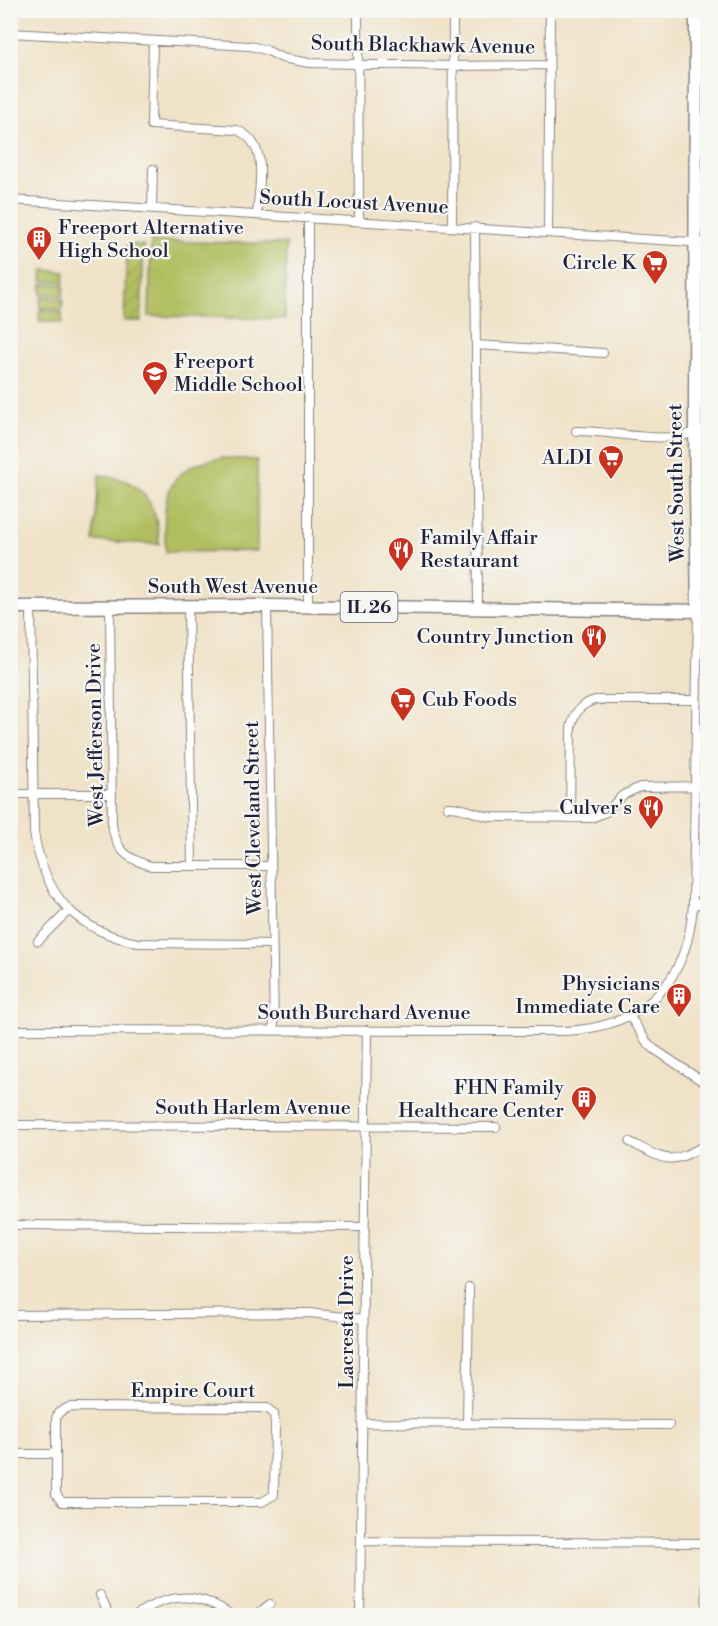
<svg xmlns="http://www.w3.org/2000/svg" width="718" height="1626" viewBox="0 0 718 1626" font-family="'Libre Bodoni',serif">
<defs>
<pattern id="garden-furrows" width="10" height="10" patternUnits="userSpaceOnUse" patternTransform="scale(1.5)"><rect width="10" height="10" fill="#b1be5f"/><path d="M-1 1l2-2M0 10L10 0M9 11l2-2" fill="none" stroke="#98a353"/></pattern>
</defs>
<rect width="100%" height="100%" fill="#f6f6f2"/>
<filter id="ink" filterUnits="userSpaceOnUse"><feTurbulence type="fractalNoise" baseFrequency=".0167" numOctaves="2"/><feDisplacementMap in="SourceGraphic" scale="12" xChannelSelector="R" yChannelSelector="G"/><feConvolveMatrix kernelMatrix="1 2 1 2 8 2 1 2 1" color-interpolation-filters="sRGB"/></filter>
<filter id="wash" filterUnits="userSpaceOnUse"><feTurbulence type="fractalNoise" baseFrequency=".008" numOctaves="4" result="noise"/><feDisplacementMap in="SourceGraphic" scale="24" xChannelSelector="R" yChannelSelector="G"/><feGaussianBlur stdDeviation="1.35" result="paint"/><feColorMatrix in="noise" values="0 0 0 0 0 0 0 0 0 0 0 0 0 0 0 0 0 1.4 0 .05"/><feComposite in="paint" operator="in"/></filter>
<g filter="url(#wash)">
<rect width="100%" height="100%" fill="#f0e2c7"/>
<path fill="url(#garden-furrows)" stroke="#6a704d" stroke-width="1.5" d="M127 244 144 245 141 321H124Z"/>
<path fill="#b1be5f" stroke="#6a704d" stroke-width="1.5" d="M151 241 286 244 285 319 149 316Z
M43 270 65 272 64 282 42 281Z
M42 284 64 285 63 296 41 294Z
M41 297 63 299 62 309 40 308Z
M40 310 62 312V323L39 321Z
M223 458 257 460V551L166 552C162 503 162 464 223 458Z
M99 475C142 478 158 504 159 544L94 541Z"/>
</g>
<g filter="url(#ink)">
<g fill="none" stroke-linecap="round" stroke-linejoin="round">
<defs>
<path id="minor" d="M358 10 359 220
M10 33 250 46 266 50 282 58 309 63 453 66 549 65
M153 41 151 125 237 130C270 144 259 185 257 214
M10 200 708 243
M152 208 153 169
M452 226 453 10
M475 227 478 609
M548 232 550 10
M476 345 603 353
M576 431C610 431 641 440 676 437 687 436 695 430 708 430
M110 606 112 825C116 850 127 859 151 866H271
M188 606 192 866
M267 606 274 1030
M308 606V217
M31 607 34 833C45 897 75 930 138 943L272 944
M10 794H112
M448 807C468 807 474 815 493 817L591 818 606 812 623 795 640 787 708 786
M570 818 571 728C574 713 580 704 595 700H696
M693 904H708
M38 941 68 911
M629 1015 646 1041 654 1049 708 1085
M10 1030 563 1031C643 1028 688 984 693 904L698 611
M10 1125 496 1127
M630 1142C669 1162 668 1165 708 1144
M10 1225 364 1227
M10 1315 309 1313 363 1319
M69 1407 267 1408 274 1414 275 1424 274 1495 262 1502H62L56 1494V1419L58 1413Z
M362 1423 669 1425
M467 1424 469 1288
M10 1454H56
M361 1541 708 1543
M100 1595 110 1616
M134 1616C170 1592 198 1591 233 1616
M255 1616 270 1604
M360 1616 367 1030
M706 1616 708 1549"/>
<path id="primary" d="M696 10 695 430 698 611
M10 607 267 606 708 611"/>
</defs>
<use href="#minor" stroke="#898281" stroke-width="10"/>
<use href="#primary" stroke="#898281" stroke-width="15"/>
<use href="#minor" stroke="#fff" stroke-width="8"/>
<use href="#primary" stroke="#fff" stroke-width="12"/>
</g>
</g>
<defs>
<symbol id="building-pin" viewBox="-11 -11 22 30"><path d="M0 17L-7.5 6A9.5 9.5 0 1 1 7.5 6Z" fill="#c8321e" stroke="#f6f6f2"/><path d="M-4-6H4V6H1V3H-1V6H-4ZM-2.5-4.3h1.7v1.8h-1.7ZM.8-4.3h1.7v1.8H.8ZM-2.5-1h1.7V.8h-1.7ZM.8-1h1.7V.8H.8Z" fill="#fff"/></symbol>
<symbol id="supermarket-pin" viewBox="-11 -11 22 30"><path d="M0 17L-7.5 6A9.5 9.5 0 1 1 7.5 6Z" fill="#c8321e" stroke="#f6f6f2"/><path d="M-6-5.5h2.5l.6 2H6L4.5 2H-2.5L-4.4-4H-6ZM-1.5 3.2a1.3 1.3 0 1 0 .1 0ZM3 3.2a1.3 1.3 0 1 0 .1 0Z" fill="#fff"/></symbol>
<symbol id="school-pin" viewBox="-11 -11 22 30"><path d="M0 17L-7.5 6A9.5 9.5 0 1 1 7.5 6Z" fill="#c8321e" stroke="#f6f6f2"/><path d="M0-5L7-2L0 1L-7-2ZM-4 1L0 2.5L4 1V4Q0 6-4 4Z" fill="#fff"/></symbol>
<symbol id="restaurant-pin" viewBox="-11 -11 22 30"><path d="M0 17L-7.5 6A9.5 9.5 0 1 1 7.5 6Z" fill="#c8321e" stroke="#f6f6f2"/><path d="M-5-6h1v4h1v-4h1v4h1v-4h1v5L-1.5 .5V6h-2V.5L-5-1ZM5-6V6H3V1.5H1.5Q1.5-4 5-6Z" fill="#fff"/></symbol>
</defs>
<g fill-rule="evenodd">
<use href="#building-pin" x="24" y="224" width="30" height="40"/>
<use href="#supermarket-pin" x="640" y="248" width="30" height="40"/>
<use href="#school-pin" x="140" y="359" width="30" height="40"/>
<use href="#supermarket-pin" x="596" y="443" width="30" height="40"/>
<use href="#restaurant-pin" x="386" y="535" width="30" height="40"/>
<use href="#restaurant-pin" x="579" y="622" width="30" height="40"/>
<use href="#supermarket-pin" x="388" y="685" width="30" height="40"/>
<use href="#restaurant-pin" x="636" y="793" width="30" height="40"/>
<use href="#building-pin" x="664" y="981" width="30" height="40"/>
<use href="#building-pin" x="569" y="1084" width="30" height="40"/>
</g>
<g text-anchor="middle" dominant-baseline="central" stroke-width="4.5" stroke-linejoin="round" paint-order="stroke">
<rect fill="#f6f6f2" stroke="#626272" stroke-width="1.5" x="340.5" y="592" width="57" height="30" rx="4.5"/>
<g font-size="18" font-weight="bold" fill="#22223b">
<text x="369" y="607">IL 26</text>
</g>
<g font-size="20" fill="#22223b" stroke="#f6f6f2">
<text transform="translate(423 46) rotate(1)">South Blackhawk Avenue</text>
<text transform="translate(354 203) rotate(3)">South Locust Avenue</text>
<text transform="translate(677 483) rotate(-91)">West South Street</text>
<text x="233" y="587">South West Avenue</text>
<text transform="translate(96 735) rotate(-91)">West Jefferson Drive</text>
<text transform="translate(254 818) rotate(-91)">West Cleveland Street</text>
<text x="364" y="1013">South Burchard Avenue</text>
<text x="253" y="1108">South Harlem Avenue</text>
<text transform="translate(347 1322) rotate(-90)">Lacresta Drive</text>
<text x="193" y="1391">Empire Court</text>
</g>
<g font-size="20" fill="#22223b" stroke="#f6f6f2" text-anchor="end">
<text x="58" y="228" text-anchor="start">Freeport Alternative<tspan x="58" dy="23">High School</tspan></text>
<text x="636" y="263">Circle K</text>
<text x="174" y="362" text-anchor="start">Freeport<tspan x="174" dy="23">Middle School</tspan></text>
<text x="592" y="458">ALDI</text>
<text x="420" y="538" text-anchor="start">Family Affair<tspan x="420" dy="23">Restaurant</tspan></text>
<text x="574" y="637">Country Junction</text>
<text x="422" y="700" text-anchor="start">Cub Foods</text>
<text x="632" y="808">Culver's</text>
<text x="660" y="984">Physicians<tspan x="660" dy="23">Immediate Care</tspan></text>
<text x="564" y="1088">FHN Family<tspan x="564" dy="23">Healthcare Center</tspan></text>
</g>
</g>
<rect width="718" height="1626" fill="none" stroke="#f6f6f2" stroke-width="36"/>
</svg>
